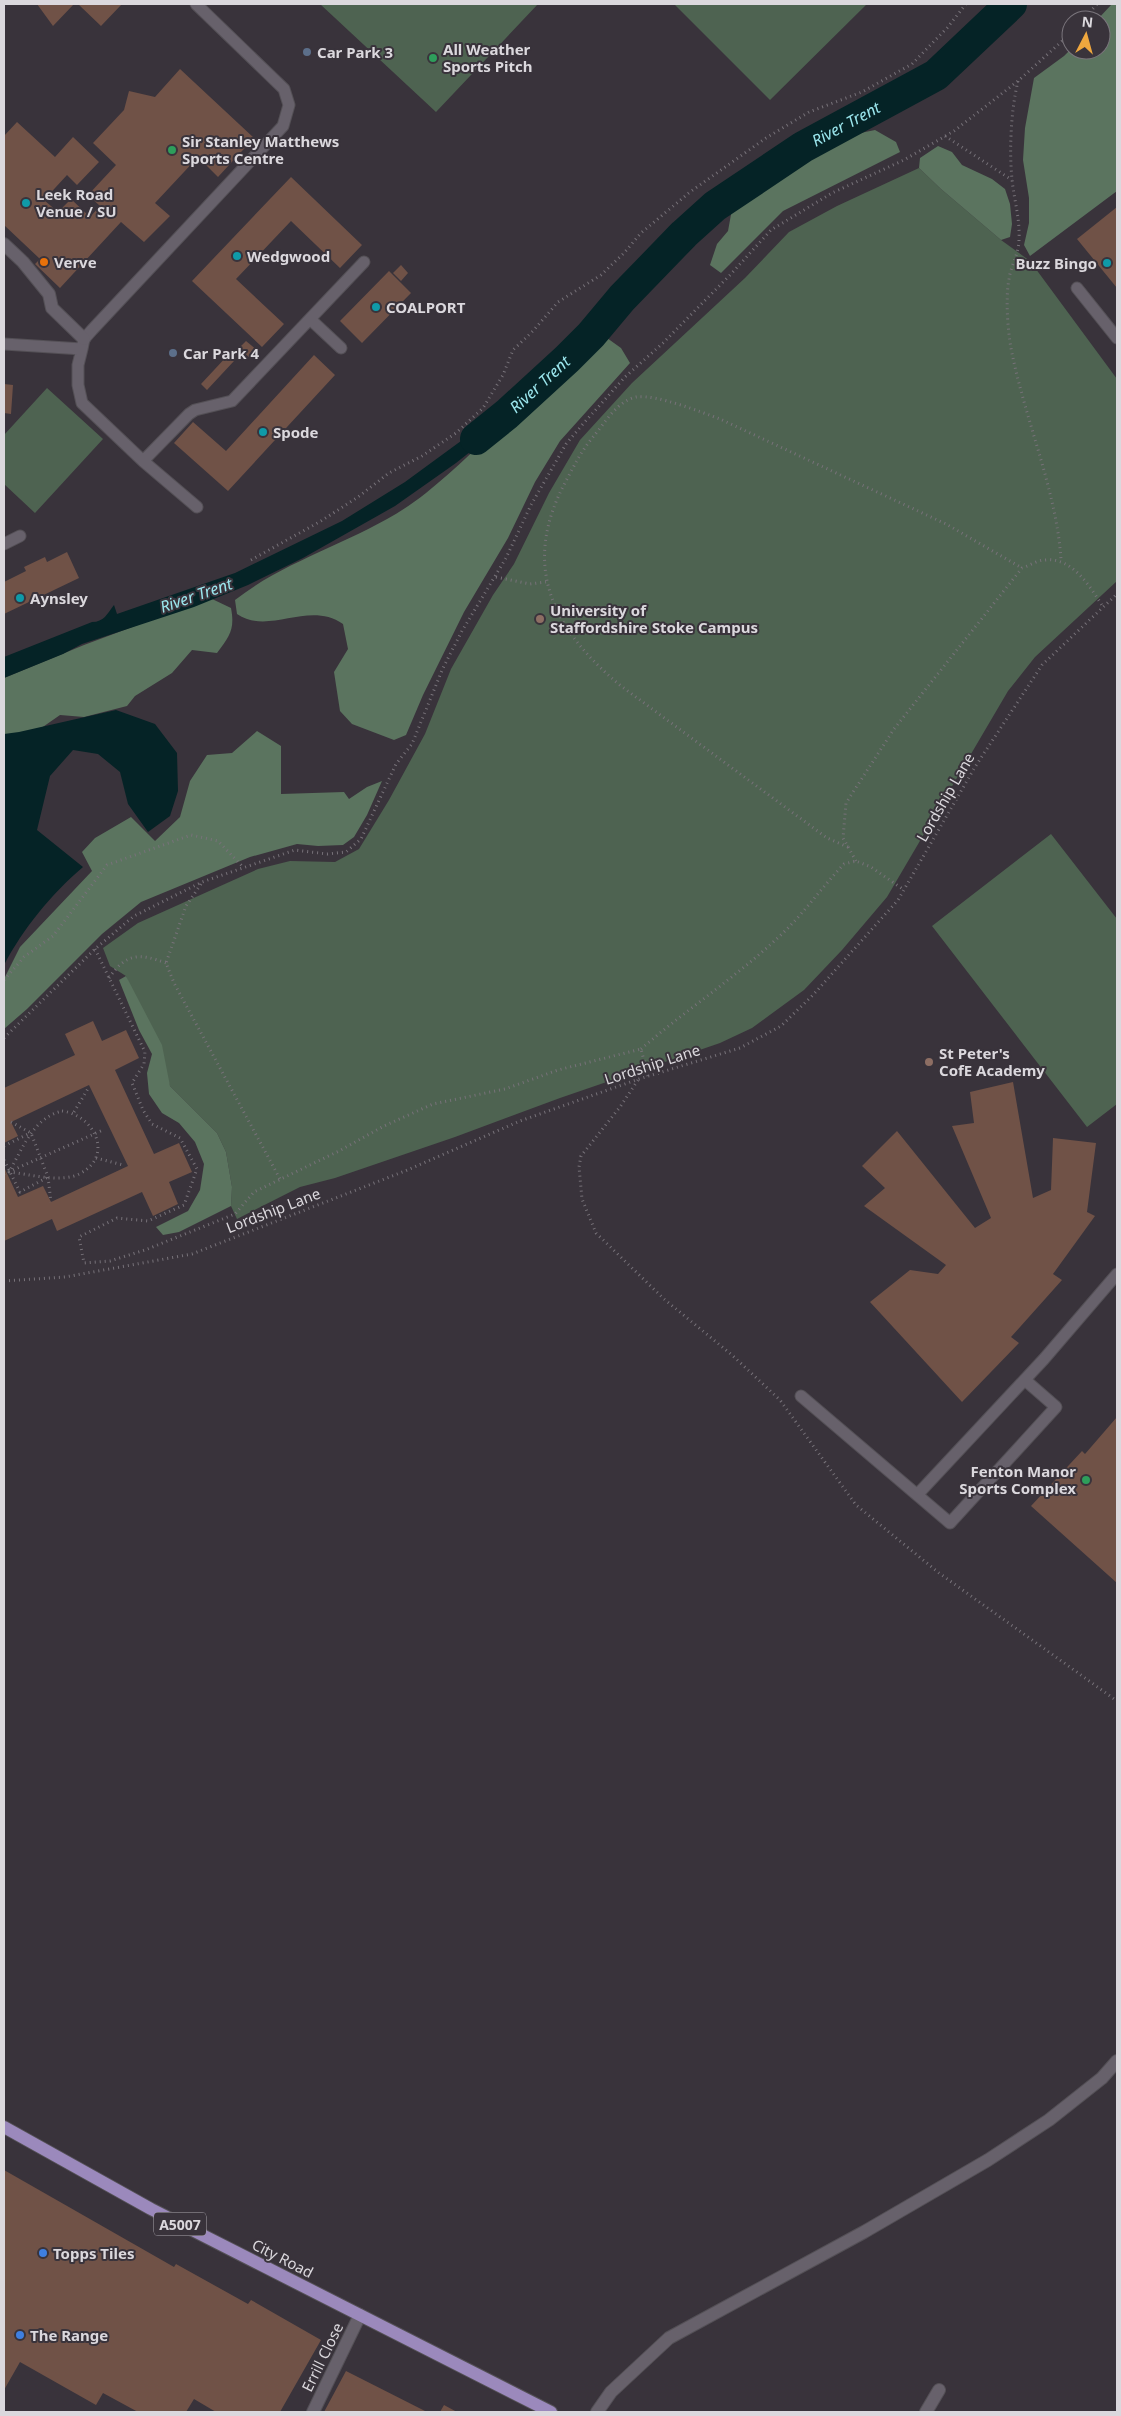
<svg xmlns="http://www.w3.org/2000/svg" width="1121" height="2416" viewBox="0 0 1121 2416" font-family="'Noto Sans',sans-serif">
<rect width="100%" height="100%" fill="#39333b"/>
<path fill="#4e6351" d="M320 4H538L436 112Z
M674 4H867L770 100Z
M919 168 941 189 1001 240 1030 261 1117 379V581L1035 657 1008 691 887 897 842 950 804 990 752 1028 720 1043 560 1098 455 1137 335 1178 300 1187 237 1219 231 1206 232 1187 226 1152 217 1133 170 1086 126 976 110 966 103 948 138 923 258 869 290 861 335 862 359 849 389 800 425 734 451 669 493 595 514 564 549 493 580 440 632 383 745 278 789 232 837 206Z
M47 388 103 439 35 513 4 484V435Z
M1051 834 1117 919V1104L1087 1127 932 926Z"/>
<path fill="#5b745f" d="M1112 4H1117V191L1030 256 1024 245 1029 223V198L1023 160 1025 128 1034 78 1064 56 1071 49 1101 50V20H1097Z
M875 130 896 142 900 152 783 211 721 273 710 265 717 244 728 231 732 209 746 196 793 164 841 137Z
M938 146 952 152 962 165 992 179 1005 189 1010 204 1012 224 1010 237 1001 240 941 189 919 168 920 158Z
M607 338 621 348 630 363 560 441 535 482 508 538 464 612 423 695 406 735 394 740 352 724 340 711 334 672 348 649 343 624C308 600 269 636 237 614L235 600C292 555 369 539 426 493 489 443 538 378 607 338Z
M210 598 231 608C235 629 230 636 217 653L192 650 172 673 135 696 127 706 84 717 60 715 4 754V678L84 645Z
M257 731 281 746V794L344 792 349 799 367 787 382 781 367 815 354 837 343 845 318 846 297 844 250 857 141 902 102 934 27 1009 4 1029V979L20 947 92 871 82 852 95 838 131 817 155 841 180 817 190 781 207 755 232 753Z
M126 976 162 1045 170 1086 217 1133 226 1152 232 1187 231 1206 179 1232 163 1235 156 1227 188 1211 200 1190 204 1164 195 1142 179 1123 162 1113 149 1094 147 1073 152 1054 139 1030 119 980Z"/>
<path fill="#052326" d="M506 408 514 417 456 463 395 506 303 558 248 585 194 607 82 644 63 654 4 678V657L92 622C104 622 107 614 114 605L117 614 235 573 342 521 405 482Z
M116 710 155 724 177 753 178 791 170 816 148 832 128 804 120 772 98 754 73 750 50 776 37 830 83 867C51 894 23 929 4 965V734L19 732Z"/>
<g fill="none" stroke-linecap="round" stroke-linejoin="round">
<path stroke="#052326" stroke-width="32" id="s1" d="M476 439 507 414 567 359 591 335 622 298 684 234 715 206 803 147 936 75 1011 4"/>
</g>
<path fill="#705247" d="M37 4H74L53 26Z
M78 4H122L101 26Z
M180 69 254 138 218 177 198 157 155 203 170 216 144 242 121 222 60 288 35 264 40 259 4 225V136L17 122 55 157 73 137 99 162 77 185 67 175 44 200 58 212 71 199 90 217 100 206 88 195 116 165 93 143 124 110 129 91 155 97Z
M291 177 362 245 340 268 291 221 236 279 284 324 262 347 192 281Z
M1117 207V288L1077 239Z
M401 265 408 273 401 281 393 273Z
M389 271 411 293 362 343 340 321Z
M246 341 258 351 251 359 239 348Z
M228 355 234 361 207 390 201 384Z
M314 355 335 375 228 491 174 443 193 422 226 451Z
M4 384 13 385 11 414 4 413Z
M67 552 79 578 4 614V582L26 571 24 567 45 557 47 562Z
M93 1021 102 1041 126 1030 139 1058 115 1070 154 1154 179 1143 192 1172 169 1182 178 1204 153 1216 142 1192 57 1231 52 1219 4 1241V1167L18 1197 43 1186 51 1202 128 1166 89 1085 11 1122 18 1136 4 1143V1088L75 1055 65 1034Z
M1013 1082 1033 1198 1051 1190 1053 1138 1096 1143 1087 1212 1095 1216 1053 1274 1062 1280 1011 1337 1019 1343 962 1402 870 1302 910 1270 938 1274 946 1265 864 1206 885 1188 862 1166 897 1131 975 1228 991 1218 952 1126 974 1123 970 1092Z
M1117 1417V1583L1031 1506 1082 1451 1085 1454Z
M4 2170 174 2267 176 2264 248 2304 251 2300 321 2340 280 2412H216L194 2399 186 2412H138L103 2393 96 2405 20 2362 4 2390Z
M346 2371 427 2412H324Z
M444 2405 457 2412H440Z"/>
<g fill="none" stroke-linecap="round" stroke-linejoin="round">
<defs>
<path id="lane" d="M1077 288 1117 338
M310 319 341 348
M4 344 82 349 84 339 92 330 283 126 289 105 284 89 196 4
M82 349 78 365V385L82 403 143 461 189 414 195 410 232 401 364 262
M143 461 197 507
M4 544 20 536
M801 1396 950 1523 1056 1407 1025 1380
M917 1495 1044 1359 1117 1274"/>
<path id="street" d="M4 244 23 262 49 294 52 308 84 339
M313 2412 360 2315
M597 2412 611 2392 669 2338 864 2232 988 2160 1049 2120 1102 2078 1117 2061
M926 2412 939 2390"/>
<path id="primary" d="M4 2127 151 2209 551 2412"/>
</defs>
<use href="#lane" stroke="#545056" stroke-width="13"/>
<use href="#street" stroke="#545056" stroke-width="14"/>
<use href="#primary" stroke="#545056" stroke-width="14"/>
<path stroke="#777279" stroke-width="3" stroke-dasharray="1 4" stroke-linecap="butt" d="M1083 20 1097 4
M1018 81C1011 110 1009 150 1012 179 1014 200 1020 218 1019 239 1019 254 1011 265 1009 279 1005 300 1008 337 1013 358 1027 424 1057 494 1061 560
M945 136 1012 180
M251 560 321 521 358 497 389 473 422 456 456 433 483 408 503 375 513 350 533 331 558 302 601 275 624 253 641 233 690 192 766 138 809 112 862 92 912 64 947 28 966 4
M496 577 530 584 546 582
M848 847 827 838 621 686C551 628 520 564 567 479 575 464 582 450 593 437 605 423 617 401 636 397 656 394 701 412 720 419L946 524 1022 568
M856 861 843 838 846 803 894 729 1022 568C1029 566 1037 560 1045 560 1072 557 1090 586 1103 607
M201 884 186 906 166 963 174 983 280 1179
M95 949 145 1052 144 1064 132 1083 143 1110 152 1124 180 1138 197 1169 184 1205 148 1221 117 1218 79 1237 84 1263 110 1261 145 1250 235 1214 254 1192 339 1151 384 1126 433 1104 505 1089 558 1070 641 1049 648 1076
M109 978C126 953 139 953 166 963
M4 980 24 957 53 936 107 865 191 835 218 841 244 868
M4 1038 95 949 134 916 202 882 266 860 295 850 327 854 346 852 361 839 396 764 412 744 443 668 462 631 506 558 531 505 566 444 583 424 625 377 663 343 731 274 771 230 832 193 904 160 954 131 1018 81 1071 33
M641 1049C688 1008 741 974 786 930 806 910 824 885 844 864L856 861 871 867 904 890
M638 1080 620 1107 581 1156 579 1167 582 1199 596 1233 664 1299 732 1355 780 1400 856 1505 939 1573 1117 1701
M62 1111C94 1115 114 1155 81 1173 62 1184 30 1174 9 1172 23 1148 33 1118 62 1111Z
M74 1112 89 1087
M11 1122 31 1133 48 1177 51 1202
M4 1146 30 1133
M96 1158 123 1165
M4 1160 20 1192 48 1177
M4 1174 103 1130
M4 1281 65 1277 192 1254 405 1171 520 1121 639 1079 740 1048 781 1026 813 995 898 900 975 767 1042 665 1117 594"/>
<use href="#lane" stroke="#67616b" stroke-width="11"/>
<use href="#street" stroke="#67616b" stroke-width="12"/>
<use href="#primary" stroke="#9b89bc" stroke-width="12"/>
</g>
<g fill="#5c6f8a" stroke="#39333b" stroke-width="2">
<circle cx="307" cy="52" r="5"/>
<circle cx="173" cy="353" r="5"/>
</g>
<g fill="#2e9e5b" stroke="#39333b" stroke-width="2">
<circle cx="433" cy="58" r="5"/>
<circle cx="172" cy="150" r="5"/>
<circle cx="1086" cy="1480" r="5"/>
</g>
<g fill="#0f9aa8" stroke="#39333b" stroke-width="2">
<circle cx="26" cy="203" r="5"/>
<circle cx="237" cy="256" r="5"/>
<circle cx="1107" cy="263" r="5"/>
<circle cx="376" cy="307" r="5"/>
<circle cx="263" cy="432" r="5"/>
<circle cx="20" cy="598" r="5"/>
</g>
<circle fill="#e8710a" stroke="#39333b" stroke-width="2" cx="44" cy="262" r="5"/>
<g fill="#8d6e63" stroke="#39333b" stroke-width="2">
<circle cx="540" cy="619" r="5"/>
<circle cx="929" cy="1062" r="5"/>
</g>
<g fill="#3f7fe0" stroke="#39333b" stroke-width="2">
<circle cx="43" cy="2253" r="5"/>
<circle cx="20" cy="2335" r="5"/>
</g>
<g text-anchor="middle" dominant-baseline="central" stroke-width="4" stroke-linejoin="round" paint-order="stroke">
<rect fill="#39333b" stroke="#aaa6ac" stroke-width="1" x="154" y="2212.5" width="52" height="23" rx="4"/>
<g font-size="14" font-weight="bold" fill="#dbd8dd">
<text x="180" y="2224">A5007</text>
</g>
<g font-size="15" font-weight="bold" fill="#dbd8dd" stroke="#39333b" text-anchor="start">
<text x="443" y="49">All Weather<tspan x="443" dy="17">Sports Pitch</tspan></text>
<text x="317" y="52">Car Park 3</text>
<text x="182" y="141">Sir Stanley Matthews<tspan x="182" dy="17">Sports Centre</tspan></text>
<text x="36" y="194">Leek Road<tspan x="36" dy="17">Venue / SU</tspan></text>
<text x="247" y="256">Wedgwood</text>
<text x="54" y="262">Verve</text>
<text x="1097" y="263" text-anchor="end">Buzz Bingo</text>
<text x="386" y="307">COALPORT</text>
<text x="183" y="353">Car Park 4</text>
<text x="273" y="432">Spode</text>
<text x="30" y="598">Aynsley</text>
<text x="550" y="610">University of<tspan x="550" dy="17">Staffordshire Stoke Campus</tspan></text>
<text x="939" y="1053">St Peter's<tspan x="939" dy="17">CofE Academy</tspan></text>
<text x="1076" y="1471" text-anchor="end">Fenton Manor<tspan x="1076" dy="17">Sports Complex</tspan></text>
<text x="53" y="2253">Topps Tiles</text>
<text x="30" y="2335">The Range</text>
</g>
<g font-size="15" fill="#dbd8dd" stroke="#39333b">
<text transform="translate(945 797) rotate(-60)">Lordship Lane</text>
<text transform="translate(652 1064) rotate(-18)">Lordship Lane</text>
<text transform="translate(273 1210) rotate(-21)">Lordship Lane</text>
<text transform="translate(283 2258) rotate(27)">City Road</text>
<text transform="translate(322 2357) rotate(-64)">Errill Close</text>
</g>
<g font-size="16" font-style="italic" fill="#9be6ed" stroke="#39333b">
<text stroke="none"><textPath href="#s1" startOffset="489">River Trent</textPath></text>
<text stroke="none"><textPath href="#s1" startOffset="84">River Trent</textPath></text>
<text transform="translate(196 595) rotate(-19)">River Trent</text>
</g>
</g>
<rect width="1121" height="2416" fill="none" stroke="#dbd8dd" stroke-width="10"/>
<g transform="translate(1086 35) rotate(6)"><circle r="24" fill="#39333b" stroke="#7a757c"/>
<path d="M0-4L9 19L0 12L-9 19Z" fill="#efa73e"/>
<text y="-8" font-size="14" font-weight="bold" text-anchor="middle" fill="#dbd8dd">N</text>
</g>
</svg>
